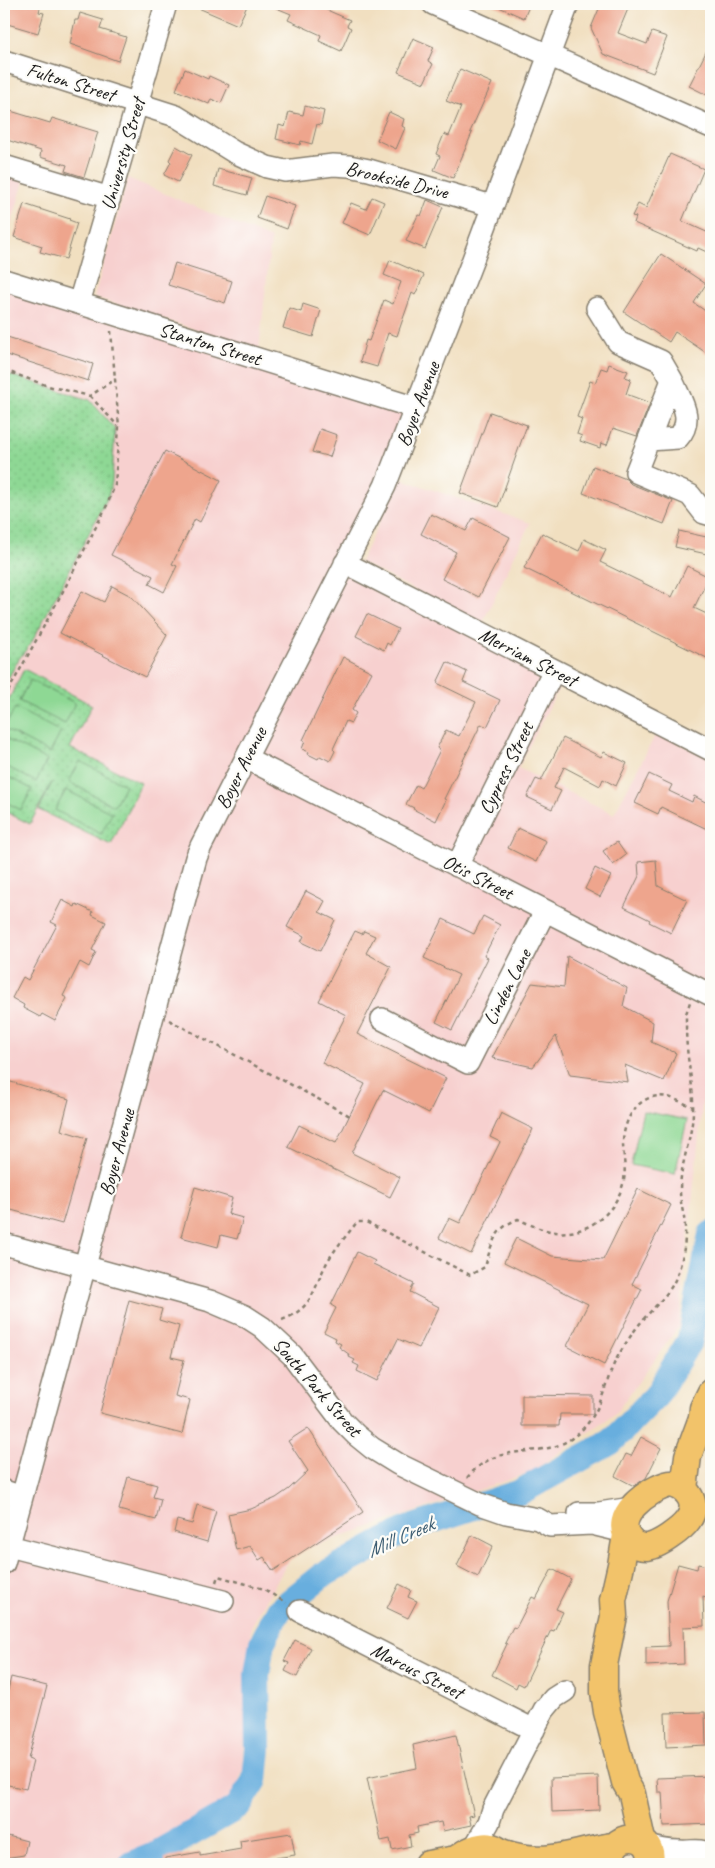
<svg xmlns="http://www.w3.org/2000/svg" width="715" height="1868" viewBox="0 0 715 1868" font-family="Caveat,sans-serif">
<defs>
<pattern id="grass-dots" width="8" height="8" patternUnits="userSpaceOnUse" patternTransform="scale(1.25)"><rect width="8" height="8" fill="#8ed894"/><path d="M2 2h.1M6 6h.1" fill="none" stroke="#7ab97f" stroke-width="1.8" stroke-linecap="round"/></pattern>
</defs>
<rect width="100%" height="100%" fill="#fdfcf7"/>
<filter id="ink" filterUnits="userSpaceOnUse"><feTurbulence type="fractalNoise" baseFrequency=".02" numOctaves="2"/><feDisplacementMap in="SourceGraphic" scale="10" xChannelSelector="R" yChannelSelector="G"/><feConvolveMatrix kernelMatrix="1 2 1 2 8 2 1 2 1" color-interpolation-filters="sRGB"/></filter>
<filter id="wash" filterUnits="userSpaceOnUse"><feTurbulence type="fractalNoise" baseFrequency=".0096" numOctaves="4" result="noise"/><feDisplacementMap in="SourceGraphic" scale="20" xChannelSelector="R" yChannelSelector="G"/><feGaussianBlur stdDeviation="1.12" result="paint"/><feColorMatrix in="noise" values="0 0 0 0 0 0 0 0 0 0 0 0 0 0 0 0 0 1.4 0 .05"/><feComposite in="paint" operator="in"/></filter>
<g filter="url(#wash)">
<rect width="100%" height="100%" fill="#f1dfc0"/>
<path fill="#f7d0cf" d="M4 172 25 178 4 249Z
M128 178 271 239 259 350 94 297Z
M4 288 414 416 345 563 561 684 518 768 614 814 657 732 711 759V1022L679 1326 615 1414 531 1472 293 1553 251 1627 243 1769 234 1796 190 1825 119 1864H4Z
M401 479 530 523 482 624 360 562Z"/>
<path fill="url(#grass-dots)" stroke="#557a58" d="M4 373 90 400 115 429 112 482 108 497 32 642 19 659 4 686Z
M24 669 92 705 70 748 141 783 111 845 39 810 52 782 30 824 4 811V709Z"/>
<path fill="#8ed894" stroke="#557a58" d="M30 680 75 703 65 724 19 701Z
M15 708 61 732 50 753 4 729Z
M4 738 47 760 36 782 4 765Z
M80 761 125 785 114 806 69 782Z
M4 775 32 789 21 810 4 801Z
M66 790 112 813 101 834 55 810Z
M643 1111 687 1120 675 1174 631 1165Z"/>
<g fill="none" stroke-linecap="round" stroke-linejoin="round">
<path stroke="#67aede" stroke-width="26" d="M132 1864 152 1856 238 1807 255 1780 258 1749 257 1675 262 1643 279 1610 321 1576 407 1529 520 1492 611 1442 656 1396 690 1340 711 1234"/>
</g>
<g id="blocks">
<path fill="#eea58d" d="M4 4H41L39 12 44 13 38 33 4 23Z
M189 4H248L238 25Z
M267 4H313L350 20 347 26 351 28 341 51 319 41 321 35 288 20 291 14Z
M492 4H530L524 18Z
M601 4H630L618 33 647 44 652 32 667 37 653 73 603 54 591 28Z
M80 13 103 20 100 29 126 37 118 61 70 44 75 20H78Z
M413 38 434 47 428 61 433 64 424 83 398 72Z
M711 42V97L689 86Z
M185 69 208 79 209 76 229 85 221 103 211 99 209 104 176 90Z
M460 69 492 83 470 132 472 133 453 178 434 170 440 156 436 154 444 134 449 136 461 107 446 101Z
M305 106 324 111 321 125 317 124 312 144 301 141 300 145 276 139 279 125 285 127 289 112 303 115Z
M4 109 50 123 52 118 98 132 84 177 65 171 67 165 40 157 41 151 4 139Z
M389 112 404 119 402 126 405 128 396 149 377 140Z
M176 146 192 155 178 182 164 175 171 162 169 160Z
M670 154 704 169 682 221 711 234V246L709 253 698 248 697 251 634 223 636 217 632 216 638 204 646 208Z
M218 169 252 178 247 195 214 186Z
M265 196 295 206 287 229 257 218Z
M372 197 384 202 370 235 342 223 351 203 366 209Z
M427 200 443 207 425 249 406 241 418 215 421 216Z
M24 204 70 219 69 220 77 223 66 259 40 252 42 246 14 237Z
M661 254 706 284 694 303 711 315V356L675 332 669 342 624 312Z
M390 260 424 275 415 295 412 293 397 336 388 333 377 367 360 362 366 340 369 341 384 300 393 304 401 282 384 275Z
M175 263 232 281 225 303 168 285Z
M303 304 321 310 313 337 283 328 289 308 301 312Z
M4 336 93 364 88 381 4 354Z
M609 364 628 371 625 377 631 379 626 394 650 403 637 436 613 428 607 445 601 443 600 448 580 441 582 436 577 434 582 419 577 417 590 381 595 383 601 368 607 370Z
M490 412 527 425 498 507 460 493Z
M320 429 337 435 330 457 312 452Z
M165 451 221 480 200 522 195 519 172 564 177 566 164 592 149 584 153 576 111 555Z
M593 466 626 479 631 484 673 501 664 524 583 493Z
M431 514 466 531 473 518 510 537 479 597 442 579 456 552 421 534Z
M679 531 711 538V555L675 547Z
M542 533 579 551 584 539 606 550 600 562 672 597 687 566 709 577 694 608 711 616V660L524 568Z
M112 586 131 596 167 635 145 677 60 633 82 591 104 602Z
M367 614 398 629 390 645 387 643 384 650 356 636Z
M343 657 372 672 352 710 356 713 351 723 346 721 333 749 335 751 330 761 320 756 318 759 308 754 309 752 302 749 305 741 303 740Z
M447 662 467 672 463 682 500 700 487 727 481 724 444 799 446 800 436 821 413 809 414 808 406 804 416 785 421 788 440 750 437 748 446 730 459 736 476 702 437 683Z
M563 738 601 757 604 752 627 763 616 786 603 779 600 786 564 767 554 788 561 791 552 809 527 797 536 779 541 781Z
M649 774 672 785 669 791 692 802 694 796 711 805V820L707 829 661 807 658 814 635 803Z
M518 828 546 841 536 862 508 848Z
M617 842 626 855 613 865 603 851Z
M656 860 658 886 687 900 671 933 649 922 650 920 624 907 639 876 638 862Z
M595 868 611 876 600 897 585 889Z
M306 891 325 901 319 912 335 920 320 951 301 942 304 936 287 927Z
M62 900 75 907 76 904 93 912 92 915 106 922 92 950 96 952 89 967 80 962 63 996 67 998 55 1021 42 1014 40 1017 23 1008 24 1005 12 998 23 977 28 980 57 925 51 922Z
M483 916 500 925 484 956 488 958 452 1030 436 1022 459 975 424 958 443 919 474 934Z
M355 931 362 934 364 931 375 936 366 953 391 967 357 1034 446 1078 429 1113 383 1090 352 1153 400 1177 390 1197 288 1147 299 1125 336 1143 365 1084 322 1063 346 1015 319 1001Z
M567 956 627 988 623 1006 653 1022 651 1042 676 1053 664 1081 625 1065 628 1082 570 1075 556 1036 533 1067 492 1058 532 983 564 987Z
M4 1080 69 1099 61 1130 87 1138 62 1224 4 1208Z
M501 1113 533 1129 471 1254 439 1238 449 1218 460 1223 500 1142 490 1137Z
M195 1187 232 1198 228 1214 243 1218 237 1239 221 1235 218 1247 181 1237Z
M638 1189 671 1205 632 1284 642 1289 604 1365 567 1346 588 1304 504 1262 516 1238 552 1256 603 1260Z
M357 1252 375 1261 373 1264 414 1284 410 1292 439 1307 419 1348 398 1339 377 1381 357 1371 359 1366 353 1363 355 1360 349 1357 350 1355 339 1347 341 1344 335 1341 336 1338 324 1332 336 1308 331 1305Z
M129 1300 162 1309 159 1320 179 1326 171 1357 184 1360 175 1396 190 1400 182 1434 100 1413Z
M522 1395 593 1396V1414H560L559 1426H522Z
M308 1428 363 1512 273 1571 264 1557 259 1560 250 1546 236 1550 228 1514 251 1509 276 1498 289 1489 308 1471 288 1441Z
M641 1437 661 1448 646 1478 634 1486 615 1476 626 1454 631 1456Z
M128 1477 157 1485 153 1497 161 1499 156 1520 119 1510Z
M197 1505 216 1511 207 1542 174 1532 177 1520 192 1524Z
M472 1535 493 1546 478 1577 457 1566Z
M678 1564 697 1569 698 1564 711 1567V1599L703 1596 704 1626 683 1627 684 1664 646 1666V1647L669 1646 667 1601Z
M552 1569 571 1579 556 1609 563 1612 554 1631 551 1630 524 1686 518 1683 516 1688 492 1675 507 1644 505 1643 513 1627 516 1628 532 1597 536 1599Z
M399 1584 411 1590 408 1597 417 1601 408 1618 387 1608Z
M295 1640 311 1648 297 1677 285 1671 289 1663 284 1661Z
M11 1677 47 1686 28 1759 33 1761 26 1789 4 1784V1707Z
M705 1712 706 1745 666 1747 665 1713Z
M456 1735 474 1815 469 1816 471 1825 443 1831 441 1822 417 1827 418 1833 409 1835 411 1846 392 1850 390 1839 381 1841 367 1778 417 1768 413 1745Z
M598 1776 599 1810 552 1812 551 1778Z
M711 1776V1824L664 1826 662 1792H658L657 1778Z
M291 1833 295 1855 238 1864H165V1858L200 1852V1856L241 1849 240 1841Z
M4 1835 27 1841 24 1855 4 1858Z"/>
</g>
</g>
<g filter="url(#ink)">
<use href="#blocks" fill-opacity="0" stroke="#867e6e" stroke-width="1"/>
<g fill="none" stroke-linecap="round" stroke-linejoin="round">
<defs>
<path id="minor" d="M433 4 711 127
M4 61 176 116 234 152 267 167 285 171 333 165 349 166 369 170 492 206
M4 166 110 198
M4 280 416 408
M79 303 166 4
M597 308 618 342 661 361 672 380 636 472 690 495 704 513 711 515
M649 440 678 438C695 419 681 401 672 380
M345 563 711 750
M246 758 711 995
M457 866 554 670
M382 1019 468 1063 545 911
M4 1244 210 1301 245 1316 262 1327 292 1355 342 1421 356 1435 372 1448 398 1464 480 1504 506 1513 538 1519 550 1526 592 1524 625 1532
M4 1491 22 1497
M579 1513H599L632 1508
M9 1546 223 1601
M4 1563 196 858 201 846 385 486 472 262 568 4
M300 1611 534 1730
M647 1845C657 1849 668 1851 679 1851 695 1852 696 1848 711 1854
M473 1850 489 1822 493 1809 544 1710 554 1698 565 1691"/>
<path id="major" d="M670 1484C687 1486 700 1504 688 1520 682 1529 657 1547 647 1547 640 1547 634 1545 630 1540 609 1517 650 1488 670 1484Z
M684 1489 688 1456 702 1418 703 1408 711 1392
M626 1535 621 1565 613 1600 614 1616 604 1665V1692L607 1712 625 1782 632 1794 642 1840
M501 1852C545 1868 573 1852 616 1845
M428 1864 456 1859
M451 1864C466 1848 498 1834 507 1864
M613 1864C604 1831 657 1828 650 1864"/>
</defs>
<use href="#minor" stroke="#867e6e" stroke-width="24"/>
<use href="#major" stroke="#867e6e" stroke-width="29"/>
<path stroke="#867e6e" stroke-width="2.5" stroke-dasharray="4 4" stroke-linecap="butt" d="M4 370 48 386 90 396 115 379
M90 396 118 426
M4 699 68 582 107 505 115 485 119 427 111 331
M169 1020 350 1116
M282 1320C316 1307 313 1286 329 1259 337 1246 348 1234 357 1222H366L470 1275 485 1267C492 1243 494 1229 518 1219 543 1231 565 1239 591 1225 608 1216 620 1199 624 1180 626 1167 623 1155 623 1142 624 1117 640 1091 668 1097 676 1099 685 1104 693 1107
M467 1478C500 1437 543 1463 576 1435 605 1411 602 1385 618 1356 625 1344 633 1332 642 1321 652 1309 665 1298 673 1284 681 1269 686 1245 685 1228 685 1216 680 1204 680 1191 680 1164 692 1139 693 1112 694 1091 689 1070 687 1048 686 1037 686 1025 686 1014L690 1002
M216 1582 218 1576 264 1589 286 1603"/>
<use href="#minor" stroke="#fff" stroke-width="21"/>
<use href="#major" stroke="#f2c36a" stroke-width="26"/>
</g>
</g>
<g text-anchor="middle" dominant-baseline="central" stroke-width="4.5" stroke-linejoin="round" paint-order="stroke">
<g font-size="20" fill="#1c1c1c" stroke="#fdfcf7">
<text transform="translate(71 82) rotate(17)">Fulton Street</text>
<text transform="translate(123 154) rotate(-74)">University Street</text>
<text transform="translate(397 180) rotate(14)">Brookside Drive</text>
<text transform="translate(210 344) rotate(17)">Stanton Street</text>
<text transform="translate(418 404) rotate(-69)">Boyer Avenue</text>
<text transform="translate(528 657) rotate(27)">Merriam Street</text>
<text transform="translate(241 768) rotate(-63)">Boyer Avenue</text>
<text transform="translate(506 768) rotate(-64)">Cypress Street</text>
<text transform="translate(478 877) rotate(27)">Otis Street</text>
<text transform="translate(507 987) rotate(-63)">Linden Lane</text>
<text transform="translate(117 1152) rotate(-75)">Boyer Avenue</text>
<text transform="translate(317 1387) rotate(49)">South Park Street</text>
<text transform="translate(417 1671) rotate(27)">Marcus Street</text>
</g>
<g font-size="21" font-style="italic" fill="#3e5e73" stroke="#fdfcf7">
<text transform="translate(400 1537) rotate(-24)">Mill Creek</text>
</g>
</g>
<rect width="715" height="1868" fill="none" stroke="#fdfcf7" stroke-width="20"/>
</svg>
